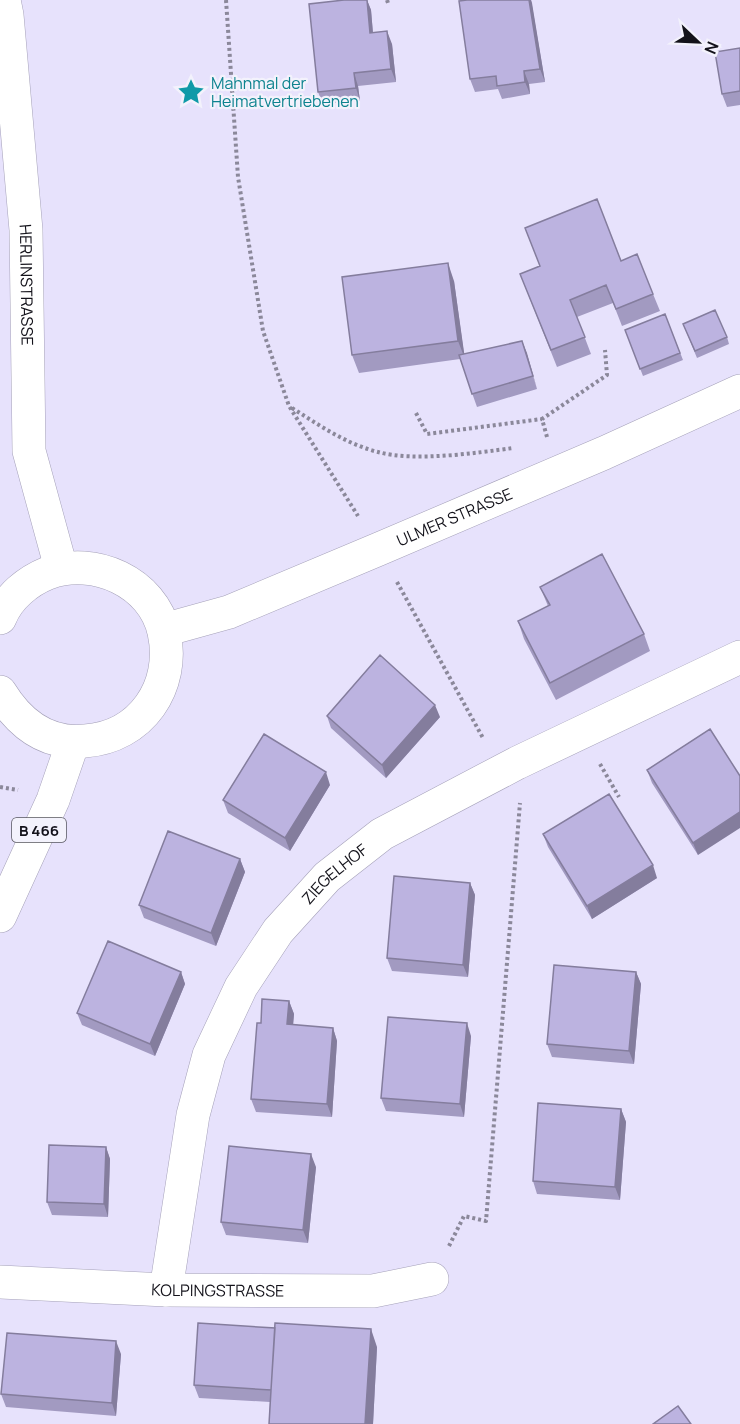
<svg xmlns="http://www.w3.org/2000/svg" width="740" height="1424" viewBox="0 0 740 1424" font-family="Manrope,sans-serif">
<rect width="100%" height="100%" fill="#e7e2fc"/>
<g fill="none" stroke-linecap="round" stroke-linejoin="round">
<defs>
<g id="minor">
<path id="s1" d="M164 630 229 612 379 549 604 453 740 391"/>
<path id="s2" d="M0 1282 166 1290 373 1291 432 1279"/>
<path id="s3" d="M166 1290 193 1115 209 1055 241 987 278 931 327 877 382 834 517 763 740 657"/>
</g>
<g id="major">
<path id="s4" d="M4 0 7 15 26 230 29 451 61 568"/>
<path d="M0 618C8 597 28 581 48 573 94 556 153 582 164 632 176 687 141 737 85 741 46 745 19 723 0 692"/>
<path d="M0 916 53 800 73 742"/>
</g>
</defs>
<use href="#minor" stroke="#a5a1b9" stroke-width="34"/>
<use href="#major" stroke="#a5a1b9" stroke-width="34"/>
<path stroke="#8b889a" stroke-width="4" stroke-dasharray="3 3" stroke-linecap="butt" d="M226 0 238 177 263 331 289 406 358 516
M387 0 388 3
M292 408C319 425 346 444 378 452 414 462 476 453 513 448
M416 413 427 434 542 419
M547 437 542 419 607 375 605 350
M397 582 483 738
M600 764 619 797
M0 787 18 790
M449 1246 464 1216 486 1221 520 803"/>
<use href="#minor" stroke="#fff" stroke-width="33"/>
<use href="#major" stroke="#fff" stroke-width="33"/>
</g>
<path fill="#a29ac1" d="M344 0H367L371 10 373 33 392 44 396 82 358 86 360 101 323 104 318 92Z
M467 0H531L545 82 529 84 530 94 502 99 498 89 475 92 470 79Z
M740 48V105L727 107 722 94Z
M525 228 621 261 653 294 660 311 622 326 613 303 577 317 591 354 557 367 520 274 540 266Z
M454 281 464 354 522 341 537 389 477 407 460 359 359 373 352 355Z
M665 314 683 360 643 376 625 330Z
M683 324 727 337 729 344 697 358Z
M540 587 644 634 650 651 556 700 524 639 518 621 548 606Z
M327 716 440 717 386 778 331 728Z
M710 729 698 855 652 783 647 770Z
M330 785 290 851 228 813 223 800Z
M543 834 657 878 592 919 548 847Z
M240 859 245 872 216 946 144 918 139 905Z
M470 883 475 895 468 977 392 971 387 958Z
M181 972 185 984 155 1056 82 1025 77 1013Z
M636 972 641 984 634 1064 552 1057 547 1044Z
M289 1001 294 1014 293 1025 333 1028 337 1041 332 1117 256 1112 251 1099 261 1023Z
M471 1036 464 1117 386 1111 381 1098Z
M621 1109 626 1122 620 1200 537 1194 533 1181Z
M106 1147 110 1159 108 1217 52 1215 47 1202Z
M316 1167 308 1243 226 1235 221 1222Z
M377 1347 373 1424H269L270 1402 199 1398 194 1385Z
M121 1354 116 1416 6 1407 1 1394Z"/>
<path fill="#847d9d" d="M367 0 371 10 374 46 370 33Z
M529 0H531L532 3 545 82 540 69Z
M387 31 392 44 396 82 391 69Z
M524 71 529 84 530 94 525 82Z
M354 73 358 86 360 101 356 88Z
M448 263 454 281 465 359 458 341Z
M522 341 527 353 537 389 533 376Z
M435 705 440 717 386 778 382 765Z
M326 772 330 785 290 851 285 838Z
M740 812V828L698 855 693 843Z
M240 859 245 872 216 946 211 933Z
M653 865 657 878 592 919 587 906Z
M470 883 475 895 468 977 463 965Z
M181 972 185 984 155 1056 150 1044Z
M636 972 641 984 634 1064 629 1051Z
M289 1001 294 1014 292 1037 287 1024Z
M467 1023 471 1036 464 1117 460 1104Z
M333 1028 337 1041 332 1117 327 1104Z
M621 1109 626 1122 620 1200 615 1187Z
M106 1147 110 1159 108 1217 104 1204Z
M311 1154 316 1167 308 1243 303 1230Z
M371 1329 377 1347 373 1424H365Z
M116 1341 121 1354 116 1416 112 1403Z"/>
<path fill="#bcb3e0" stroke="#847d9d" stroke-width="1.5" d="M344 0H367L370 33 387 31 391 69 354 73 356 88 318 92 309 4Z
M467 0H529L540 69 524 71 525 82 497 86 496 76 470 79 459 1Z
M740 48V91L722 94 715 52Z
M597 199 621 261 637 254 653 294 616 309 606 285 570 300 585 337 551 350 520 274 540 266 525 228Z
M448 263 458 341 352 355 342 277Z
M715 310 727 337 695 351 683 324Z
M665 314 680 353 640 369 625 330Z
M522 341 533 376 472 394 459 355Z
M602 554 644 634 550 683 518 621 550 605 540 587Z
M380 655 435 705 382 765 327 716Z
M710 729 740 776V812L693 843 647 770Z
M264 734 326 772 285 838 223 800Z
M609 794 653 865 587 906 543 834Z
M168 831 240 859 211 933 139 905Z
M394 876 470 883 463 965 387 958Z
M108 941 181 972 150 1044 77 1013Z
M554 965 636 972 629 1051 547 1044Z
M262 999 289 1001 287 1024 333 1028 327 1104 251 1099 257 1023H261Z
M388 1017 467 1023 460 1104 381 1098Z
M538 1103 621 1109 615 1187 533 1181Z
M49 1145 106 1147 104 1204 47 1202Z
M229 1146 311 1154 303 1230 221 1222Z
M198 1323 275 1328 271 1390 194 1385Z
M275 1323 371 1329 365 1424H269Z
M7 1333 116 1341 112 1403 1 1394Z
M678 1406 691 1424H653Z"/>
<defs>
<symbol id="sight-bare" viewBox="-9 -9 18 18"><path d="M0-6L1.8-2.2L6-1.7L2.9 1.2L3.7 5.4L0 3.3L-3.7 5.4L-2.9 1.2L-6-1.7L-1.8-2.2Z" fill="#0f9aa8" stroke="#f3f2fc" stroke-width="2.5" paint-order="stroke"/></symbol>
</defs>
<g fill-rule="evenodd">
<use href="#sight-bare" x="172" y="73" width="38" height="38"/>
</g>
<g text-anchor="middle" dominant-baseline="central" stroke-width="4.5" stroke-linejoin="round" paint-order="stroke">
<rect fill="#f3f2fc" stroke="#56555e" stroke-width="1.5" x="12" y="818" width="54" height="24" rx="4.5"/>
<g font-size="15" font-weight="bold" fill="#13121a">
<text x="39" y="830">B 466</text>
</g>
<g font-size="16" fill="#0d838f" stroke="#f3f2fc" text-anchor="start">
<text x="211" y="83">Mahnmal der<tspan x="211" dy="18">Heimatvertriebenen</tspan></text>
</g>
<g font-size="16" fill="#13121a" stroke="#f3f2fc">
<text stroke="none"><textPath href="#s4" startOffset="286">HERLINSTRASSE</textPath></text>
<text stroke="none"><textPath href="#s1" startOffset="312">ULMER STRASSE</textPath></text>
<text stroke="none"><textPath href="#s3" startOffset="462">ZIEGELHOF</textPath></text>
<text stroke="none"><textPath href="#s2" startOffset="218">KOLPINGSTRASSE</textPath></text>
</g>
</g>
<g transform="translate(698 42) rotate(113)" stroke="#f3f2fc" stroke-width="4.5" paint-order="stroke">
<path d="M0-4.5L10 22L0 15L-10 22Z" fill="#13121a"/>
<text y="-9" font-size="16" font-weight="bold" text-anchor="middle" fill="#13121a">N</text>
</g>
</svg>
